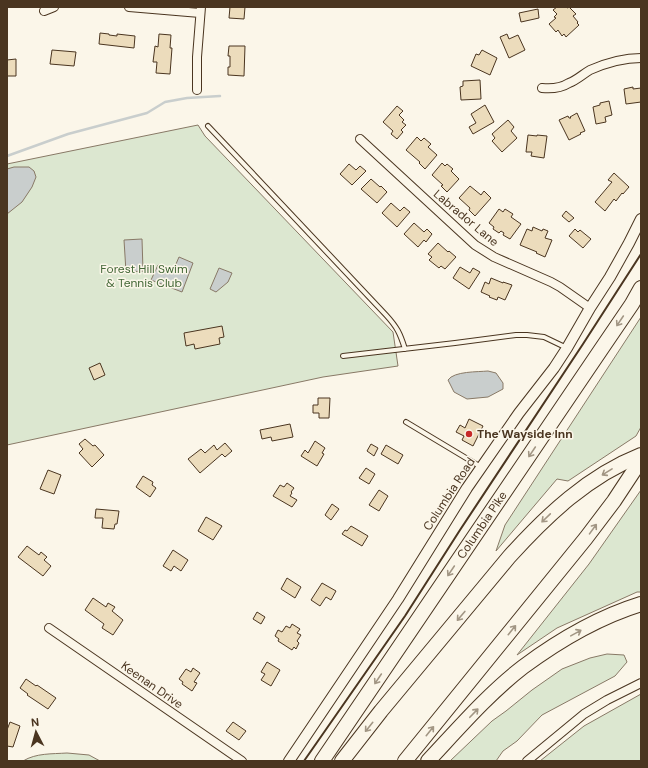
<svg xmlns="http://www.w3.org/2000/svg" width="648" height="768" viewBox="0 0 648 768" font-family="'DM Sans',sans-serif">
<rect width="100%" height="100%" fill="#fbf6e9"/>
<path fill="#dce7d0" stroke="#887966" d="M198 125 205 136 393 332 398 366 323 377 7 445V164Z
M641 317V427L636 436 568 481 557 479 496 551 505 525Z
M641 490V592H637L557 628 517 655 589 564Z
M607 654 624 655 627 662 615 676 542 715 517 741 503 751 496 761H450L492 721 506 711 532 690 562 669 590 658Z
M641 694V761H540L584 726Z
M67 753 89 755 100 761H23C36 753 52 754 67 753Z"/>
<path fill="#c9cecd" stroke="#887966" d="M14 167H29L34 171 36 177 32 187 22 202 7 214V169Z
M142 239 143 271 126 272 124 240Z
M179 257 193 263 182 292 151 280 158 265 173 271Z
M219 268 232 273 228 282 216 292 210 289Z
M488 371 496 373 503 383V389L488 397 467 399 454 392 448 380C454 371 478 372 488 371Z"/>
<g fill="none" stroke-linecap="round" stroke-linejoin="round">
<path stroke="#c9cecd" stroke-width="2.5" d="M7 156 68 134 147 113 165 102 187 98 220 96"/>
</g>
<path fill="#ecdcbc" stroke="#4a3520" d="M230 7H245L244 19 229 18Z
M557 7H566L567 8 569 7 576 14 573 16 578 22 577 23 579 25 566 37 564 34 562 36 558 30 556 32 549 24 556 18 554 17 557 14 553 10Z
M538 9 539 18 521 22 519 13Z
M100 33 109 34V35L117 36V34L135 36 134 48 99 44Z
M159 34 171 35 170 48H172L170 74 156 73 157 62H153L155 46 158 47Z
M507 34 509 39 518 35 525 50 509 58 500 37Z
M229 46H245L244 76 228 75V67H230V56H228Z
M52 50 76 52 74 66 50 64Z
M482 50 497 58 490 75 471 66 476 54 479 55Z
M16 59V76H7V60Z
M480 80 481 99 461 100 460 87 463 86V81Z
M633 87V89L641 88V102L626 104 624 89Z
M609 101 612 115 605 117 606 122 596 124 593 107 600 105V103Z
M485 105 494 122 473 134 469 127 476 123 471 114Z
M397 106 403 111 399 115 404 120 402 122 406 125 401 130 403 132 397 139 391 134 393 131 383 122Z
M577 113 585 131 580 133 581 134 569 140 559 120 568 116 569 118H571L570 117Z
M508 120 514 127 511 131 517 138 502 152 492 141 495 138 492 134Z
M528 135 537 136V135L547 136 544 158 531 156 532 152H526Z
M417 137 421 141 424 138 431 144 428 147 437 155 425 169 419 163 420 162 406 150Z
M442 163 445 166 447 164 453 169 451 171 459 179 447 192 441 186 443 185 432 175Z
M349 164 356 170 360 166 366 171 352 185 340 174Z
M614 173 629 187 623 194 622 193 616 201 614 199 605 211 595 202 612 182 608 180Z
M371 179 380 187 381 186 387 192 377 203 361 189Z
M470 186 481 195 484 191 491 198 475 216 469 210 470 208 459 198Z
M391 203 400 211 404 207 410 212 397 227 382 213Z
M499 209 503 212 505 209 513 214 511 217 521 224 510 239 503 235 504 233 501 231 499 233 493 229 494 227 489 223Z
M566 211 574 218 569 222 562 216Z
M414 223 424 232 427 229 432 234 426 242 424 240 418 247 404 234Z
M533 227 542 231 543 229 548 231 545 238 552 240 545 257 536 253 537 252 520 245 527 229 532 231Z
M575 229 578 232 580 230 591 239 583 248 569 236Z
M438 243 448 252 449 251 456 257 445 269 441 266 439 268 429 260 432 257 428 254Z
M460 267 470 273 473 268 480 272 469 289 453 278Z
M491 278 503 283V282L512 285 505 300 498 297 497 300 489 297 490 296 481 292 485 282 489 284Z
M222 326 224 337 219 338 220 344 195 349 194 344 186 346 184 333Z
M100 363 105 375 94 380 89 368Z
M318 398H330L329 418H319V413H313V405H318Z
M469 419 483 426 473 446 462 440 464 436 456 432 460 425 465 428Z
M290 424 293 437 272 441 271 437 262 439 260 430Z
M85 439 93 446 95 445 104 455 92 467 79 453 83 449 79 444Z
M315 441 325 448 322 453 324 454 317 466 301 456 305 450 308 453Z
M225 443 232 451 225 457 222 454 200 473 188 459 201 449 205 453 214 445 217 450Z
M371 444 378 448 374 456 367 451Z
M386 445 403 455 398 464 381 454Z
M366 468 375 474 369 484 359 478Z
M48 470 61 475 54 494 40 489Z
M143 476 153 482 152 485 156 488 150 497 136 487Z
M287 483 294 488 291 492 292 493 290 496 297 500 292 507 273 496 280 485 284 487Z
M379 490 388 496 379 511 369 505Z
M332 504 339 509 331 520 325 515Z
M96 509 119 511 117 524H115L114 529 102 528 103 518H95Z
M206 517 222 526 213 540 198 531Z
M351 526 368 536 362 546 342 534 345 530 347 531Z
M27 546 39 555 41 552 47 557 44 560 51 566 43 576 18 557Z
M173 550 188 560 181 571 174 566 171 571 163 566Z
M287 578 301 587 295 598 281 589Z
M322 583 336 591 331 600 326 597 320 606 311 600Z
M93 598 106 607 108 603 115 607 112 611 123 620 113 635 102 628 104 624 85 610Z
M257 612 265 617 261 624 253 619Z
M292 624 300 629 297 633 301 635 297 641 299 643 296 649 294 647 292 650 278 641 279 639 275 636 278 630 282 632 286 626 290 628Z
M267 662 280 670 271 686 261 680 265 674 261 672Z
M193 668 200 673 194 682 197 683 192 691 182 684 183 682 179 679 186 669 191 672Z
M26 679 36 686 37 685 56 698 48 709 27 695 28 694 20 688Z
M10 722 20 726 13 747 7 746V730Z
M233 722 246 731 239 740 226 731Z"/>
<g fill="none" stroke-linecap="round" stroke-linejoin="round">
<defs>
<path id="service" d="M208 126 386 315C397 327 400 333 405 349
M343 356 455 343 516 335H527L544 337 567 348
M406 422 481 467"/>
<path id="minor" d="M129 7 200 13
M44 11 54 7
M542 88C552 89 561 88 569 83 577 80 583 74 590 70 606 63 623 58 641 58
M197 90V57L201 7
M360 139 475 245 494 257 551 282 560 287 590 308
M49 628 242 761
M527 761 584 714 607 700 641 683"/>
<path id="tertiary" d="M289 761 398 599 467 488 519 413 554 368 567 348 590 308 610 277 629 243 641 219"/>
<g id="motorway">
<path id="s1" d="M322 761 600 351 632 304 641 288"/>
<path d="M342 761 381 711 509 557C547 515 588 476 641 455"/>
<path d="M405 761 586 538 614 501 641 460"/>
<path d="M428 761C458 729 488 694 523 667 558 641 599 617 641 604"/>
</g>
</defs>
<use href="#service" stroke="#4a3520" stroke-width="6"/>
<use href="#minor" stroke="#4a3520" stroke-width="10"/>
<use href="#tertiary" stroke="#4a3520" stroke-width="12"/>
<use href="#motorway" stroke="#4a3520" stroke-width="16"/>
<use href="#service" stroke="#fbf6e9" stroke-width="4"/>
<use href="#minor" stroke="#fbf6e9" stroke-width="8"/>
<use href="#tertiary" stroke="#fbf6e9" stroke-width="10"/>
<use href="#motorway" stroke="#fbf6e9" stroke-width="14"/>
<path stroke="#4a3520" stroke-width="2" d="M304 761 405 616 460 530 583 344 641 254"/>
</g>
<defs><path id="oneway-shaft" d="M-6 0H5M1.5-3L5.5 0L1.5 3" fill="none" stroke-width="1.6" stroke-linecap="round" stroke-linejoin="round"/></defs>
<g stroke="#a29684">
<use href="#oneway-shaft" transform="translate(620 321) rotate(124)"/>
<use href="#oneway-shaft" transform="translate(532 452) rotate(124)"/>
<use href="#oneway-shaft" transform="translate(607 472) rotate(148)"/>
<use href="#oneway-shaft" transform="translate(546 518) rotate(136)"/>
<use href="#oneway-shaft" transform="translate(593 529) rotate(-54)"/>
<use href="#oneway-shaft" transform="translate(451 571) rotate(124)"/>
<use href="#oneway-shaft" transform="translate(461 616) rotate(130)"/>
<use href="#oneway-shaft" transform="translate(512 630) rotate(-51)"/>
<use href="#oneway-shaft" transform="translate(576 633) rotate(-29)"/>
<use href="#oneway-shaft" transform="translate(378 679) rotate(124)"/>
<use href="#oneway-shaft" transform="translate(474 713) rotate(-46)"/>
<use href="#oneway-shaft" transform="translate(369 727) rotate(129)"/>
<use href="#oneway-shaft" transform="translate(430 731) rotate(-51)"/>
</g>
<circle fill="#c62828" stroke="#fbf6e9" stroke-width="1.5" cx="469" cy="434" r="4"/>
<g text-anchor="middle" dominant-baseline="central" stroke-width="3" stroke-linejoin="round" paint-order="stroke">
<g font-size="12" fill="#4a3520" stroke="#fbf6e9">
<text transform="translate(466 218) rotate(40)">Labrador Lane</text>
<text transform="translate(449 494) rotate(-57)">Columbia Road</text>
<text stroke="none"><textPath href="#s1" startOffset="285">Columbia Pike</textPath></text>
<text transform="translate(152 685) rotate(35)">Keenan Drive</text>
</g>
<g font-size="12" fill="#436837" stroke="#fbf6e9">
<text x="144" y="269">Forest Hill Swim<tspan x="144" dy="14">&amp; Tennis Club</tspan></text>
</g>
<g font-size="12" font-weight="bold" fill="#4a3520" stroke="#fbf6e9" text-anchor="start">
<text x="477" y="434">The Wayside Inn</text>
</g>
</g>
<rect width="648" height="768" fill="none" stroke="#4a3520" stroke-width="16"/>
<g transform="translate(36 732) rotate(354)" stroke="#fbf6e9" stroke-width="3" paint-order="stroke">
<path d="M0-3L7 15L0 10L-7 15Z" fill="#4a3520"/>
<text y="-6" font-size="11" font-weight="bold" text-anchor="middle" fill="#4a3520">N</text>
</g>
</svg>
